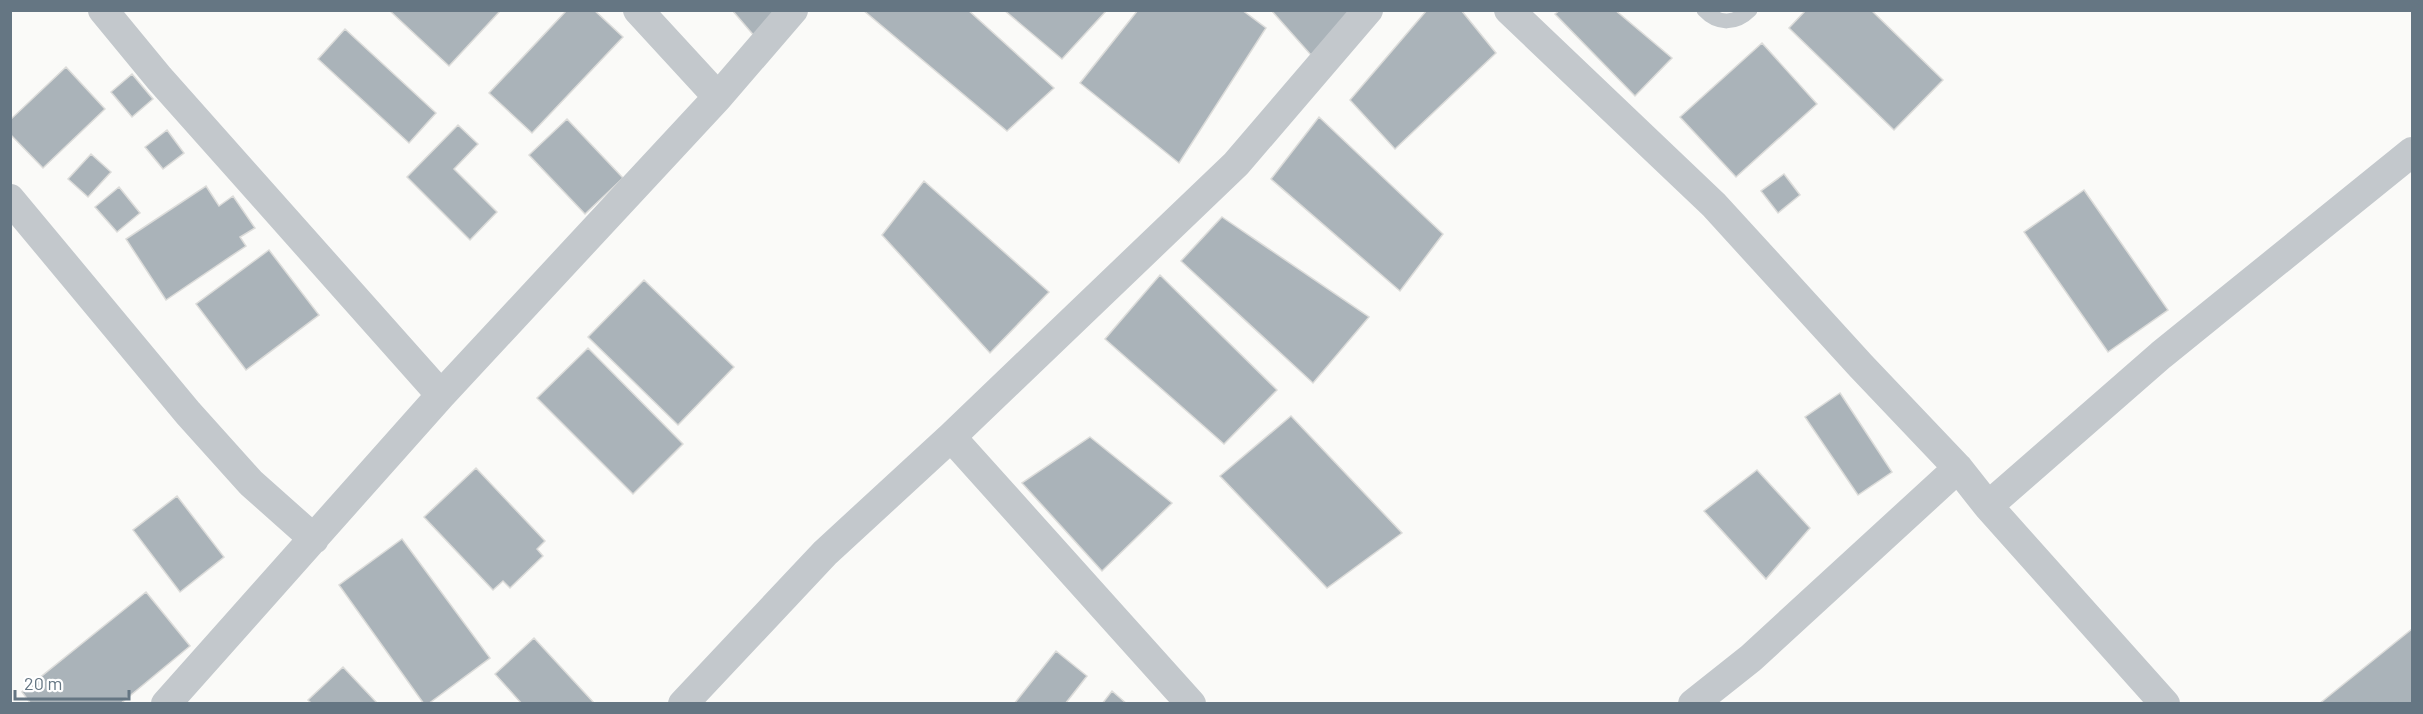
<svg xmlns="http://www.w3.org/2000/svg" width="2423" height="714" viewBox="0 0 2423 714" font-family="Barlow,sans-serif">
<rect width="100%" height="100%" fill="#fafaf8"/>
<path fill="#aab3b9" stroke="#dcdcda" stroke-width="1.5" d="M389 10H501L449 66Z
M567 10H594L623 37 532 133 489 93Z
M732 10H784L756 38Z
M863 10H968L1054 88 1007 131Z
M1004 10H1107L1062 59Z
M1138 10H1242L1266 28 1179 163 1080 83Z
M1271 10H1354L1311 55Z
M1427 10H1461L1496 53 1395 149 1350 100Z
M1560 10H1615L1672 58 1635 96 1555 14Z
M1806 10H1871L1943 80 1894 130 1789 28Z
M345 29 436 113 409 143 318 59Z
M1762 43 1817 104 1736 177 1680 117Z
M66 67 105 109 43 168 10 134V120Z
M132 74 153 99 132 117 111 92Z
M1319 117 1443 234 1400 291 1271 179Z
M567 119 623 178 585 214 529 155Z
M458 125 478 144 454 169 497 212 470 240 407 177Z
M167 130 184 153 163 169 145 147Z
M91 154 111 172 88 197 68 179Z
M1784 174 1800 195 1778 213 1761 191Z
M924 181 1049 292 990 353 882 235Z
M206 186 219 206 233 196 255 228 240 237 246 246 166 300 126 239Z
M119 187 140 213 117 232 95 207Z
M2084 190 2168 310 2108 352 2024 232Z
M1222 217 1369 317 1313 383 1181 261Z
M269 250 319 315 246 370 196 304Z
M1160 275 1277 390 1224 444 1105 339Z
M644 280 734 367 678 425 588 337Z
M588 348 683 444 633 494 537 398Z
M1840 393 1892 472 1858 495 1805 417Z
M1291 416 1402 533 1327 588 1220 476Z
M1090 437 1172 503 1102 571 1022 483Z
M476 468 545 541 537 549 543 556 510 588 503 581 493 590 424 517Z
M1757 470 1810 528 1766 579 1704 511Z
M177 496 224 557 180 592 133 530Z
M402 539 490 658 428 704H424L339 585Z
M146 592 190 646 120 704H31L22 692Z
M2412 629V704H2319Z
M534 638 595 704H522L495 674Z
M1056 651 1087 676 1065 704H1014Z
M343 667 378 704H312L308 700Z
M1112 691 1127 704H1102Z"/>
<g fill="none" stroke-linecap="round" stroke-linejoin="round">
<path stroke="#c3c8cc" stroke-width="15" d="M1704 10C1718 25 1736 24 1750 10"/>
<path stroke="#c3c8cc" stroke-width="30" d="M103 10 159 78 441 395
M638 10 718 97
M1509 10 1714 205 1861 366 1958 468 1988 506 2165 704
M10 199 188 413 251 483 314 539
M1988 506 2161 355 2412 152
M166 704 441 395 718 97 793 10
M683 704 825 553 951 437
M1191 704 951 437 1236 164 1368 10
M1693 704 1751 658 1958 468"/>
</g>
<rect width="2423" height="714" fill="none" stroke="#657683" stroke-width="24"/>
<path d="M15 690v9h114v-9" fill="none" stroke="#657683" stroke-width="3"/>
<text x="24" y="690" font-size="18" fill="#657683" stroke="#ffffff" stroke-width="4.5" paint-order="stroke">20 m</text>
</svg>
